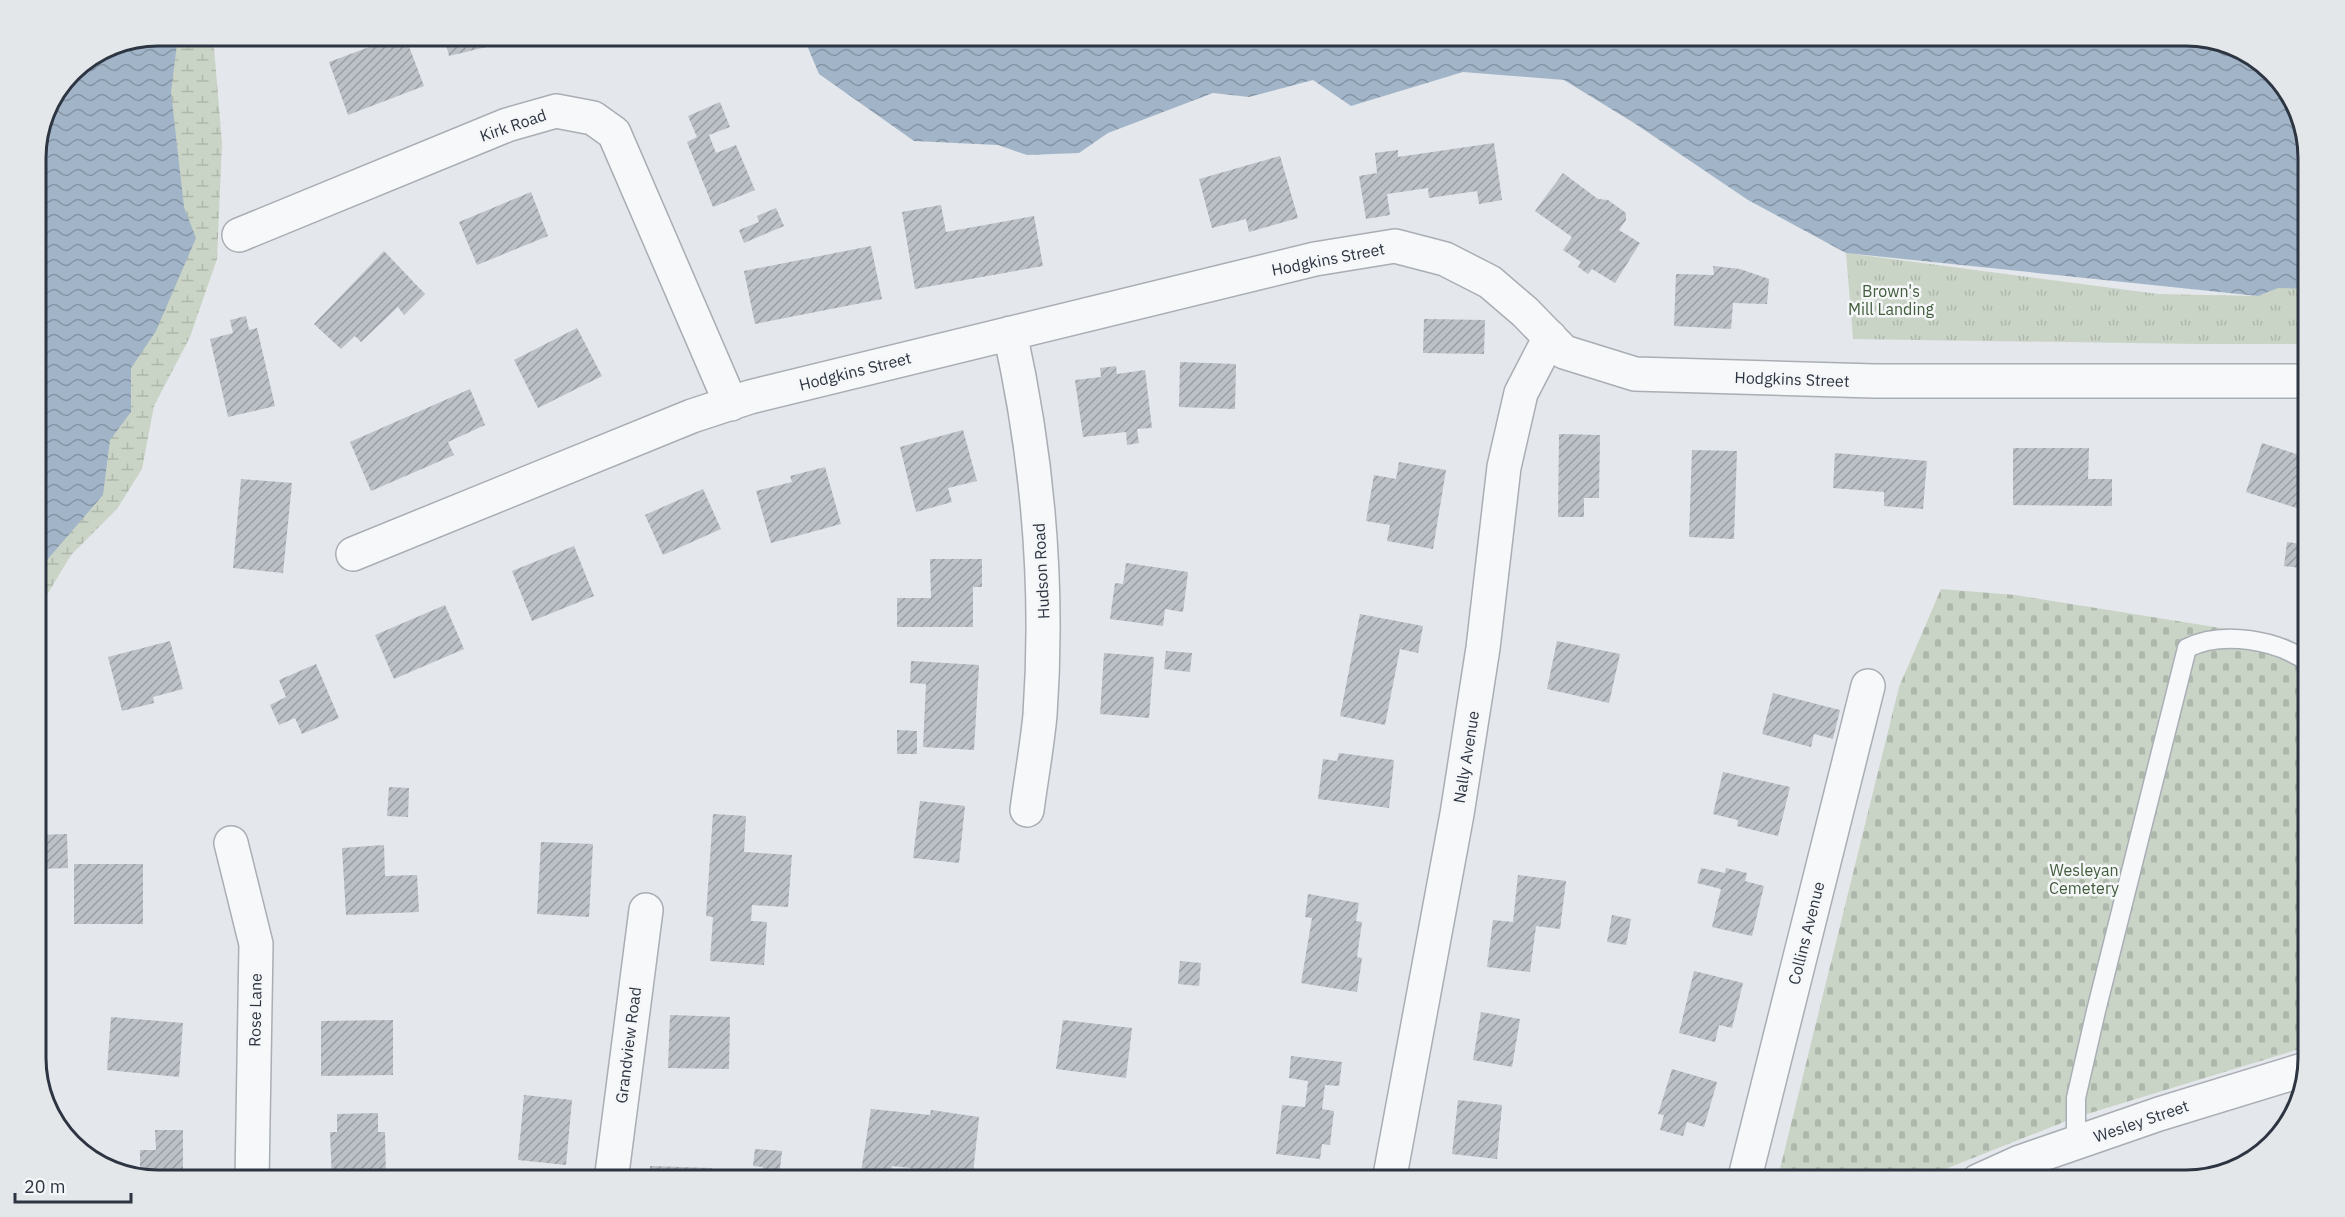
<svg xmlns="http://www.w3.org/2000/svg" width="2345" height="1217" viewBox="0 0 2345 1217" font-family="'IBM Plex Sans',sans-serif">
<defs>
<pattern id="grass-tufts" width="24" height="20" patternUnits="userSpaceOnUse" patternTransform="scale(1.5)"><rect width="24" height="20" fill="#cad4c6"/><path d="M3 7l-1-3M5 7V3M7 7l1-3M15 17l-1-3M17 17v-4M19 17l1-3" fill="none" stroke="#aeb7ab"/></pattern>
<pattern id="wetland-marsh" width="20" height="14" patternUnits="userSpaceOnUse" patternTransform="scale(1.5)"><rect width="20" height="14" fill="#cad4c6"/><path d="M1 5h8M5 5V1M11 12h8M15 12V8" fill="none" stroke="#aeb7ab"/></pattern>
<pattern id="cemetery-stones" width="16" height="16" patternUnits="userSpaceOnUse" patternTransform="scale(1.5)"><rect width="16" height="16" fill="#cad4c6"/><path d="M2 7V4a2 2 0 0 1 4 0v3zM10 15v-3a2 2 0 0 1 4 0v3z" fill="#aeb7ab"/></pattern>
<pattern id="water-waves" width="16" height="10" patternUnits="userSpaceOnUse" patternTransform="scale(1.5)"><rect width="16" height="10" fill="#a2b5c8"/><path d="M0 5q4-4 8 0t8 0" fill="none" stroke="#8494a4"/></pattern>
<pattern id="building-hatch" width="6" height="6" patternUnits="userSpaceOnUse" patternTransform="scale(1.5)"><rect width="6" height="6" fill="#bcc0c7"/><path d="M-1 1l2-2M0 6l6-6M5 7l2-2" fill="none" stroke="#999da3"/></pattern>
</defs>
<rect width="100%" height="100%" fill="#e4e7eb"/>
<path fill="url(#grass-tufts)" d="M1846 253 2158 294 2258 296 2309 274V344H2197L1853 339Z"/>
<path fill="url(#wetland-marsh)" d="M159 36H213L222 143 217 259 190 337 154 406 142 469 117 509 71 555 39 608 36 620V151L49 105 72 72 112 45Z"/>
<path fill="url(#cemetery-stones)" d="M1941 589 2015 595 2289 639 2309 655V1046L2074 1118 1915 1181H1777L1899 687Z"/>
<path fill="url(#water-waves)" d="M159 36H178L171 92 184 207 196 238 156 331 131 368V412L110 440 103 495 47 560 36 586V151L49 105 72 72 112 45Z
M803 36H2186L2241 49 2288 91 2309 151V289L2278 288 2258 296 1846 253 1748 200 1634 123 1564 80 1463 72 1351 106 1313 80 1249 97 1213 93 1108 133 1079 153 1027 155 998 145 914 141 819 74Z"/>
<path fill="url(#building-hatch)" d="M399 36H405L424 86 348 115 329 62Z
M444 36H527V37L449 56Z
M720 102 730 127 709 135 716 153 736 145 755 190 713 207 687 142 697 137 688 116Z
M1494 143 1502 200 1479 204 1477 191 1429 198 1428 188 1387 194 1390 215 1366 219 1359 176 1377 173 1375 153 1398 150V157Z
M1280 156 1298 218 1249 232 1246 219 1212 228 1199 179Z
M1563 173 1598 199 1608 200 1626 213V220L1619 230 1640 243 1615 283 1592 269 1588 274 1578 267 1581 262 1563 250 1572 237 1535 211Z
M531 192 548 236 477 265 459 222Z
M941 205 946 232 1034 216 1043 266 915 289 902 212Z
M776 208 784 226 744 243 739 230 759 222 757 216Z
M871 246 882 299 755 324 744 271Z
M384 251 425 294 404 315 398 307 361 342 355 336 341 349 314 324Z
M1713 266 1740 269 1769 279 1767 304 1733 303 1731 329 1674 326 1676 274 1714 275Z
M246 316 249 330 257 328 275 406 228 417 210 339 233 333 230 320Z
M1424 319 1485 320 1484 354 1423 353Z
M577 328 602 376 538 408 514 360Z
M1180 362 1236 364 1235 409 1179 407Z
M1116 366 1117 374 1145 370 1152 428 1137 429 1139 443 1127 445 1126 432 1083 437 1075 380 1101 377 1100 368Z
M470 389 485 425 448 442 454 455 371 491 350 442Z
M963 430 977 481 948 488 952 502 916 512 900 447Z
M1559 434 1600 435 1599 498H1584V517H1558Z
M2262 443 2309 458V512L2246 492Z
M2013 448H2089L2088 479H2112V506L2013 505Z
M1692 450 1737 451 1734 539 1689 537Z
M1835 453 1927 461 1923 509 1884 506V492L1833 488Z
M1399 462 1446 470 1433 549 1387 541 1390 525 1366 521 1374 475 1396 479Z
M825 467 841 524 771 543 756 491 792 482 790 476Z
M241 479 292 483 283 573 233 568Z
M703 489 721 529 663 555 645 515Z
M2287 542 2309 545V569L2284 566Z
M574 546 594 596 532 621 512 571Z
M930 559H982V587H973V627H897V598H931Z
M1126 563 1188 572 1183 612 1165 609 1163 626 1110 619 1115 583 1123 584Z
M445 605 464 649 394 679 375 635Z
M1360 614 1423 626 1418 653 1400 649 1385 725 1340 716Z
M170 641 183 689 153 697 154 703 122 711 108 657Z
M1557 641 1620 654 1609 703 1547 689Z
M1166 651 1192 653 1190 672 1164 669Z
M1104 653 1154 657 1149 718 1100 714Z
M911 661 979 665 974 750 923 747 926 684 910 683Z
M316 664 339 718 302 734 295 718 279 725 270 705 286 697 279 680Z
M1773 693 1840 710 1833 739 1814 734 1811 747 1762 734Z
M897 730 917 731V754H897Z
M1339 753 1394 760 1389 808 1318 799 1323 759 1337 761Z
M1723 772 1790 787 1778 836 1737 826 1738 820 1713 814Z
M389 787 409 788 408 817 387 816Z
M920 801 965 806 959 863 913 858Z
M713 814 746 816 744 852 792 855 788 907 752 905 751 921 767 922 764 965 710 961 713 917 706 916Z
M67 834 68 868 40 869 38 835Z
M541 842 593 844 589 917 537 914Z
M384 845 385 876 417 875 419 912 346 915 342 848Z
M74 864H143V924H74Z
M1701 868 1725 873 1726 868 1747 873 1745 881 1764 886 1752 936 1712 927 1721 889 1697 883Z
M1518 875 1566 881 1560 929 1536 926 1530 972 1487 967 1493 920 1513 922Z
M1308 894 1359 903 1356 921 1362 922 1357 957 1362 958 1357 992 1301 983 1312 918 1305 917Z
M1612 915 1631 919 1626 945 1607 942Z
M1180 961 1201 963 1199 986 1178 984Z
M1694 971 1743 983 1732 1028 1719 1025 1715 1042 1679 1033Z
M1481 1012 1520 1019 1512 1067 1473 1060Z
M670 1015 730 1017 729 1069 668 1068Z
M111 1017 183 1023 179 1077 107 1070Z
M393 1020V1075L321 1076V1021Z
M1063 1020 1132 1028 1126 1078 1056 1069Z
M1291 1056 1342 1062 1339 1086 1325 1085 1322 1109 1334 1111 1330 1145 1322 1144 1320 1159 1276 1154 1282 1105 1305 1107 1308 1081 1289 1078Z
M1672 1069 1717 1082 1704 1127 1687 1122 1683 1136 1660 1130 1664 1115 1658 1114Z
M524 1095 572 1100 566 1165 518 1160Z
M1458 1100 1502 1105 1497 1159 1452 1154Z
M871 1109 930 1115 931 1110 979 1117 973 1174 964 1173 963 1181H909L911 1168 892 1166 890 1181 860 1178Z
M378 1113V1132H385L386 1181H332L330 1132H337V1114Z
M155 1130H183V1181H159L140 1176V1150H156Z
M755 1149 782 1151 779 1177 762 1175 763 1167 753 1166Z
M650 1166 712 1168V1181H650Z"/>
<g fill="none" stroke-linecap="round" stroke-linejoin="round">
<defs>
<path id="lane" d="M2076 1144V1098L2096 1011 2187 648C2223 630 2278 640 2309 663"/>
<path id="street" d="M239 235 507 125 556 111 593 118 614 133 731 404
M1010 333C1038 459 1049 587 1040 715 1037 747 1031 779 1027 810
M353 554 692 416 750 397 1315 259 1395 246 1445 259 1490 282 1525 312 1564 352 1635 374 1874 381H2309
M231 843 256 944 252 1181
M611 1181 646 910
M1389 1181 1457 814 1483 648 1504 467 1521 393 1550 337
M1744 1181 1868 686
M1978 1181 2020 1162 2159 1114 2306 1069"/>
</defs>
<use href="#lane" stroke="#a9aeb5" stroke-width="21"/>
<use href="#street" stroke="#a9aeb5" stroke-width="36"/>
<use href="#lane" stroke="#f7f8f9" stroke-width="18"/>
<use href="#street" stroke="#f7f8f9" stroke-width="33"/>
</g>
<g text-anchor="middle" dominant-baseline="central" stroke-width="5" stroke-linejoin="round" paint-order="stroke">
<g font-size="16" fill="#2d3542" stroke="#f4f6f8">
<text transform="translate(513 125) rotate(-19)">Kirk Road</text>
<text transform="translate(1328 259) rotate(-11)">Hodgkins Street</text>
<text transform="translate(855 371) rotate(-14)">Hodgkins Street</text>
<text transform="translate(1792 379) rotate(2)">Hodgkins Street</text>
<text transform="translate(1041 571) rotate(-93)">Hudson Road</text>
<text transform="translate(1466 757) rotate(-81)">Nally Avenue</text>
<text transform="translate(1806 933) rotate(-76)">Collins Avenue</text>
<text transform="translate(255 1010) rotate(-89)">Rose Lane</text>
<text transform="translate(628 1045) rotate(-83)">Grandview Road</text>
<text transform="translate(2141 1121) rotate(-19)">Wesley Street</text>
</g>
<g font-size="16" fill="#425d3b" stroke="#f4f6f8">
<text x="1891" y="291">Brown's<tspan x="1891" dy="18">Mill Landing</tspan></text>
<text x="2084" y="870">Wesleyan<tspan x="2084" dy="18">Cemetery</tspan></text>
</g>
</g>
<path d="M0 0H2345V1217H0ZM158 46H2186A112 112 0 0 1 2298 158V1058A112 112 0 0 1 2186 1170H158A112 112 0 0 1 46 1058V158A112 112 0 0 1 158 46Z" fill="#e4e7e9" fill-rule="evenodd"/>
<path fill="none" stroke="#2d3542" stroke-width="3" d="M158 46H2186A112 112 0 0 1 2298 158V1058A112 112 0 0 1 2186 1170H158A112 112 0 0 1 46 1058V158A112 112 0 0 1 158 46Z"/>
<path d="M15 1193v9h116v-9" fill="none" stroke="#2d3542" stroke-width="3"/>
<text x="24" y="1193" font-size="18" fill="#2d3542" stroke="#f4f6f8" stroke-width="4.5" paint-order="stroke">20 m</text>
</svg>
